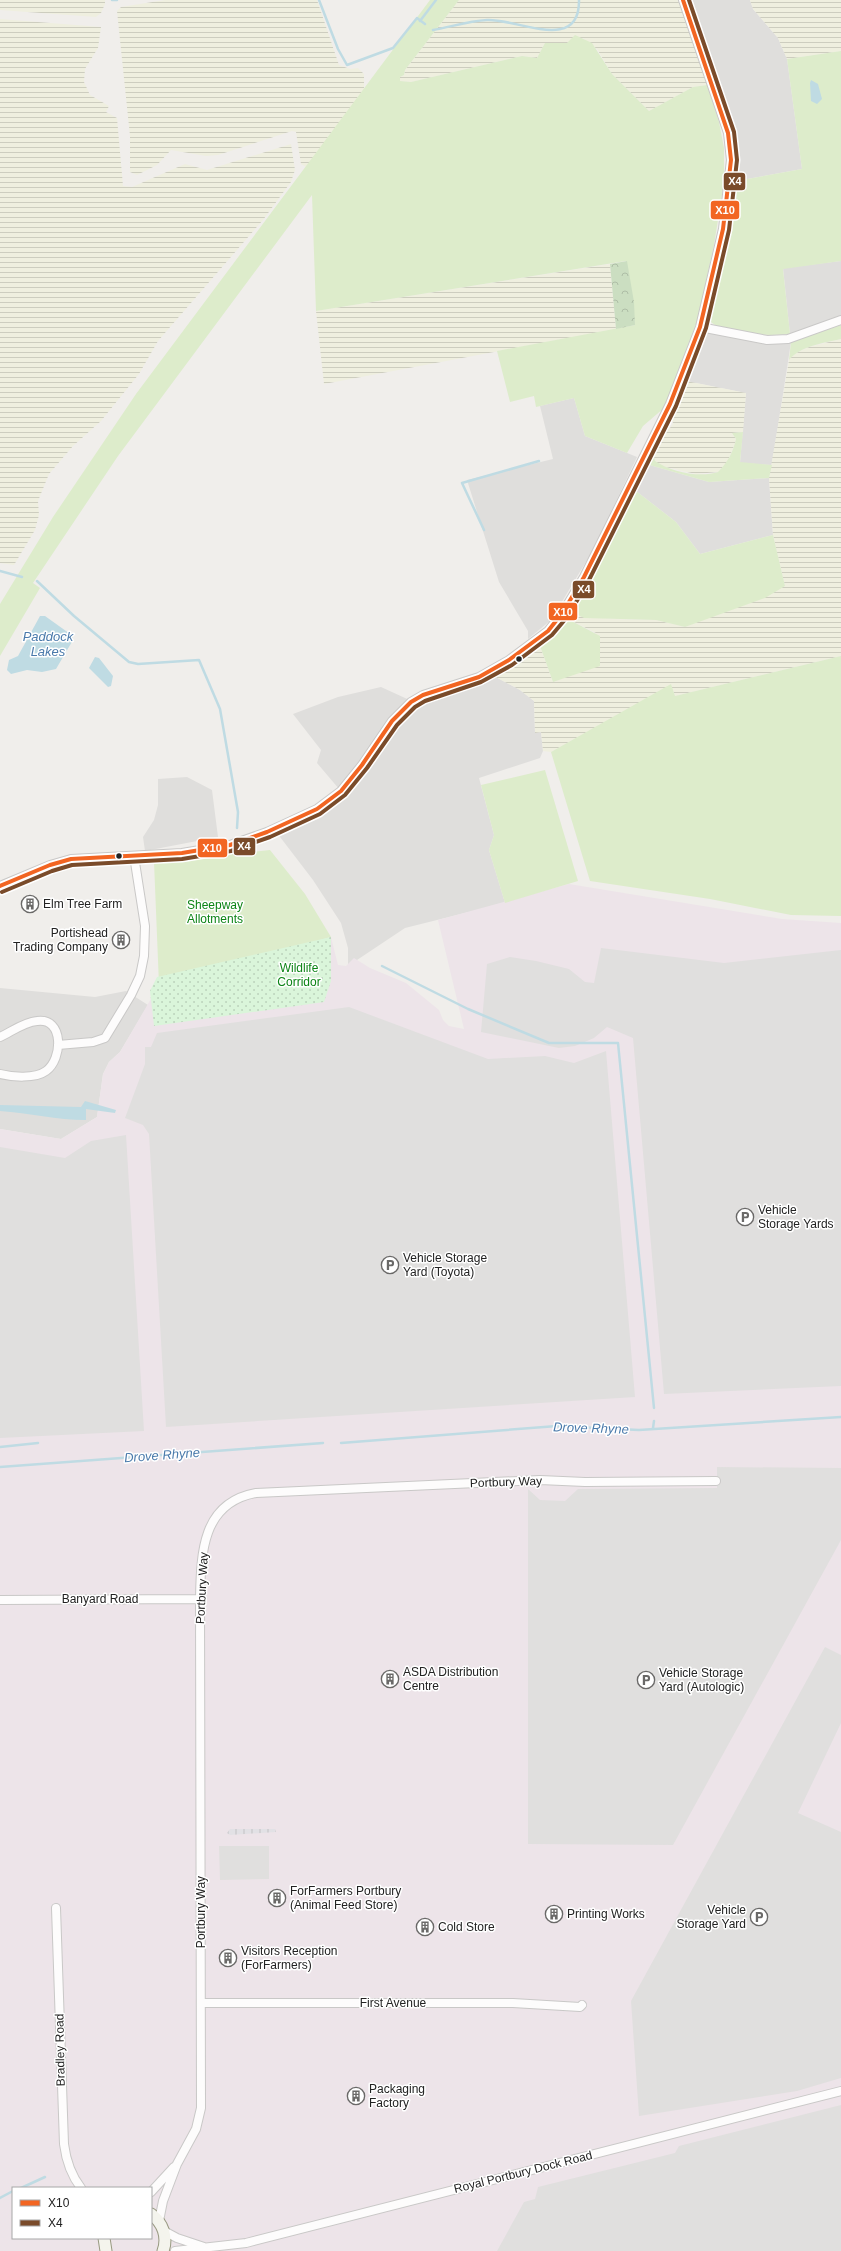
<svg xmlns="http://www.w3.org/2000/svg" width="841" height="2251" viewBox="0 0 841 2251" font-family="Arial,sans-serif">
<defs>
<pattern id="farmland-rules" width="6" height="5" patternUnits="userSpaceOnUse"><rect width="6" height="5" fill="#efefdf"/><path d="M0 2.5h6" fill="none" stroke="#cdcdbf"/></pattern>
<pattern id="forest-crowns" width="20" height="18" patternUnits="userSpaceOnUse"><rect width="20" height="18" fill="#cbdec1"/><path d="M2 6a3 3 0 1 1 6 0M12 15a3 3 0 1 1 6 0" fill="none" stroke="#aebea6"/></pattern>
<pattern id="park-dots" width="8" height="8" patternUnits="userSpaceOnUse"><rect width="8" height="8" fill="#daf5da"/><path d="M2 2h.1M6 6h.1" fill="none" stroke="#bbd2bb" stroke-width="1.8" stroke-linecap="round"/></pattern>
<pattern id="plaza-grid" width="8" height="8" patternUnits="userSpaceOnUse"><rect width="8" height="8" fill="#e2e1e5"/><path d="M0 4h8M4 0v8" fill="none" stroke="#c2c1c4"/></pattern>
</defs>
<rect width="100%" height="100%" fill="#f0eeeb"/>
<path fill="#dfdedc" d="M688 0H750L753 9 778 38 787 59 802 169 736 181 737 150 726 100Z
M841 261V316L790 334 783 268Z
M707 333 791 342 772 465 740 463 746 393 686 381 701 340Z
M574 398 585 436 637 457 593 550 551 620 528 639V631L499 582 467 480 553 459 540 406Z
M646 464 709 482 769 478 773 535 700 554 676 522 636 491Z
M492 675 520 690 534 701 535 733 541 732 543 751 540 758 479 778 494 835 489 850 505 903 405 928 348 966V948L341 923 313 880 277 833 324 812 345 796 317 763 321 750 293 714 338 697 381 687 416 703 483 681Z
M187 777 212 790 218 837 145 851 143 837 154 820 158 805V779Z
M0 988 95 997 126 991 148 1005 120 1052 109 1062 103 1074 97 1117 61 1139 0 1129Z"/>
<path fill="#ede4e9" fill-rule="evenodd" d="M569 884 782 919 841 923V2251H0V1129L61 1139 97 1117 103 1074 109 1062 120 1052 159 985 331 937 338 965 346 966 354 958 370 968 406 983 439 1010 443 1020 449 1026 464 1029 438 920ZM13 2188H151V2238H13Z"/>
<path fill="url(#farmland-rules)" d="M0 0H105V4L101 13 96 17 0 10Z
M165 0H317L339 65 350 69 358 68 364 74V89L306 167 301 164 296 132 292 131 218 155 206 156 171 150 157 165 137 175 130 172V136L117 11 121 7Z
M459 0H678L707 85 693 87 649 111 612 74 597 49 583 38 567 43H545L537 58 522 56 411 82 399 81 400 77 404 75 405 70Z
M750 0H841V51L787 59 778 38 753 9Z
M0 19 101 27 98 48 85 69 84 82 90 95 109 106 106 112 117 118 123 186 132 187 185 164 207 170 291 144 295 170 291 182 263 220 158 341 139 374 101 421 73 446 49 474 38 501 39 515 35 530 14 565 0 563Z
M610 264 616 329 324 384 316 311Z
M841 339V656L675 696 671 685 551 752 543 751 541 732 535 733 534 701 520 690 492 675 539 643 553 682 596 633 566 618 572 609 574 613 610 619 656 620 685 627 785 586 773 535 769 478 789 360 794 354 809 347Z
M686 381 746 393 743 432 732 433 736 439 734 446 727 463 718 472 696 474 661 466 655 461 653 453 663 432 670 428 673 423 670 415Z"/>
<path fill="#ddeccb" d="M430 0H459L405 70 404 75 400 77V81L411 82 522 56 537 58 545 43H567L575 35 592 43 612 74 649 111 693 87 707 85 719 122 724 148V182L714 245 697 321 664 408 643 426 627 453 585 436 574 398 536 407 534 396 510 402 497 351 635 325 626 261 316 311 312 195 118 456 33 583 40 588 0 656V604L53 517 136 394Z
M841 51V261L783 269 790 334C771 336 723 336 709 320L710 315 719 280 736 181 802 169 787 59Z
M841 325V339C824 343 800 346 789 360L791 342Z
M743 432 740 462 772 465 769 478 709 482 646 464 653 453 655 461C671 472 700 478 718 472 728 462 733 452 736 439L732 433Z
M636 491 676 522 700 554 773 535 785 586 765 598 685 627 656 620 584 618 574 613 572 609Z
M566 618 600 636V666L553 682 539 643Z
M841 656V916L791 915 710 899 590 881 551 752 671 684 675 696Z
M545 770 578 881 505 903 489 850 494 835 481 785Z
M270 850 305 894 331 937 159 985 154 862Z"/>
<path fill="url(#forest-crowns)" d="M627 261 634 302 635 325 616 329 610 264Z"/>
<path fill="url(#park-dots)" d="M331 937V981L324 1002 154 1026 150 991 157 977Z"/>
<path fill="#e0dfde" d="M601 948 724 963 841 950V1386L664 1394 633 1038 607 1027 594 1038 575 1046 559 1048 481 1032 487 964 510 957 536 961 569 969 585 982 594 983Z
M349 1007 488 1059 545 1056 574 1063 606 1051 635 1397 166 1427 149 1134 143 1125 125 1118 145 1064V1047H151L157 1033Z
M126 1135 144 1431 0 1438V1147L65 1158 91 1141Z
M717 1467 841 1468V1540L673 1845 528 1844V1489L540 1500 565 1501 578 1489 717 1488Z
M825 1647 841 1655V1723L798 1813 841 1832V2078L797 2091 639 2116 631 2001Z
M219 1846H269V1879L220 1880Z
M841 2105V2251H497L524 2202 535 2199 538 2187 675 2153 679 2146Z"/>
<path fill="url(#plaza-grid)" d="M230 1829H275L276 1832 230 1835 227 1833Z"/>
<path fill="#bfdbe3" d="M811 80 818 84 822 99 817 104 811 101 810 83Z
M40 616H45L73 636V640L56 669 42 672 27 670 11 674 7 670 9 660 18 656Z
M95 657 99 658 113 676 111 686 108 687 89 668Z
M85 1101 116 1110 115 1113 86 1109V1120C57 1120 29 1113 0 1111V1105L81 1107Z"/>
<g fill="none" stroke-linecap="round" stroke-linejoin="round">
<path stroke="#bfdbe3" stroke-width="2.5" d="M112 0H117
M319 0 338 49 347 65 393 48 417 18 425 24
M420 21 436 0
M433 30C450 27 469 21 487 20 516 18 580 54 579 0
M484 530 462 483 539 461
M0 571 22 577
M37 581 74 616 129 662 138 664 199 660 220 709 238 812 237 828
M382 966 468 1009 549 1043H618L654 1408
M653 1428 654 1421
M341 1443 557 1426 639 1430 841 1417
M0 1447 38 1443
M0 1467 323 1443
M21 2188 45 2177
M0 2198 13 2191"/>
<defs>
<path id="street" d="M700 327 767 340 788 339 841 320
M0 886 50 865 71 859 182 853 230 845 267 832 317 809 341 791 362 765 392 721 411 702 423 695 479 677 509 660 548 631 563 612 584 577 670 404 700 327 723 229 731 160 728 133 683 0
M0 1037C11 1032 24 1022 37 1021 64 1017 63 1059 46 1071 35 1079 12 1077 0 1074
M58 1045 93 1042 105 1038 131 995 140 976 144 956 145 926 134 856
M0 1600 200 1599
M56 1908 64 2144C66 2160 71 2175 81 2188
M202 2003H513L580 2007 582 2005
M151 2192 174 2167
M159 2221 163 2201 177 2164 196 2129 201 2108 200 1599C201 1555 201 1503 256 1493L540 1480 585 1482 716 1481
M164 2231 177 2238 204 2247
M175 2251 246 2243 841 2091"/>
<path id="secondary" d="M151 2214C163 2223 168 2237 163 2251
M104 2238 106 2251"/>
</defs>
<use href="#street" stroke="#c9c8c7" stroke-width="10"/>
<use href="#secondary" stroke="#999a82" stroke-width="13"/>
<use href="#street" stroke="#fdfcfc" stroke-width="8"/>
<use href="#secondary" stroke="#f4f4ed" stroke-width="11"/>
<defs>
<path id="bus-1" d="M0 886 50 865 71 859 182 853 230 845 267 832 317 809 341 791 362 765 392 721 411 702 423 695 479 677 509 660 548 631 563 612 584 577 670 404 700 327 723 229 731 160 728 133 683 0"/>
<path id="bus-2" d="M2 892 52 871 72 865 182 859 231 851 270 837 320 814 345 795 367 768 397 725 415 707 425 701 481 682 512 665 552 635 568 616 589 580 676 406 706 328 729 230 737 160 734 132 689 0"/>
</defs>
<use href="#bus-1" stroke="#fff" stroke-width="7"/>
<use href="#bus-2" stroke="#fff" stroke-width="7"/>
<use href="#bus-1" stroke="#f26522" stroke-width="4"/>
<use href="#bus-2" stroke="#7a4b2a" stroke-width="4"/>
</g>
<defs>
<symbol id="building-ring" viewBox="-11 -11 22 22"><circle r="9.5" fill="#fff" stroke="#6a6968" stroke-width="1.5"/><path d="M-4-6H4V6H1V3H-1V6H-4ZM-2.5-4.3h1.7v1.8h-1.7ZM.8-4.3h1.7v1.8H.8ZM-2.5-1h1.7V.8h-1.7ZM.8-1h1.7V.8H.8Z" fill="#6a6968"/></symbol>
<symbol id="parking-ring" viewBox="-11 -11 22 22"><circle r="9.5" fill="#fff" stroke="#6a6968" stroke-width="1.5"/><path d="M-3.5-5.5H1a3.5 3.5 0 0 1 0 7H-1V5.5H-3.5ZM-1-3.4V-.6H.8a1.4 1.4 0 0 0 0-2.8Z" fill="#6a6968"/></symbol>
</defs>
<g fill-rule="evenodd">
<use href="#building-ring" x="20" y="894" width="20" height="20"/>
<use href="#building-ring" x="111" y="930" width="20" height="20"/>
<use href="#parking-ring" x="735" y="1207" width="20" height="20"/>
<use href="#parking-ring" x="380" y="1255" width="20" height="20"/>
<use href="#building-ring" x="380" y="1669" width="20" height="20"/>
<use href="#parking-ring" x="636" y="1670" width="20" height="20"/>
<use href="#building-ring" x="267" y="1888" width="20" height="20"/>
<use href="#building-ring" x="544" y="1904" width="20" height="20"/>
<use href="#parking-ring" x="749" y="1907" width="20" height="20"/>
<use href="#building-ring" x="415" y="1917" width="20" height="20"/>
<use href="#building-ring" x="218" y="1948" width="20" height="20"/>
<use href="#building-ring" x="346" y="2086" width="20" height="20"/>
</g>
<g fill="#222" stroke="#fff" stroke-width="1.5">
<circle cx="519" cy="659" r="3.5"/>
<circle cx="119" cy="856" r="3.5"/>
</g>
<g text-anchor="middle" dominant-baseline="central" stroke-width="3" stroke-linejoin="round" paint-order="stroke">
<g font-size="12" fill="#222" stroke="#fff" text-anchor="start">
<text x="43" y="904">Elm Tree Farm</text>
<text x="108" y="933" text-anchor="end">Portishead<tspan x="108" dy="14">Trading Company</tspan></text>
<text x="758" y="1210">Vehicle<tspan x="758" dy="14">Storage Yards</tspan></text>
<text x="403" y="1258">Vehicle Storage<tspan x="403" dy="14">Yard (Toyota)</tspan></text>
<text x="403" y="1672">ASDA Distribution<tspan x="403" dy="14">Centre</tspan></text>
<text x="659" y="1673">Vehicle Storage<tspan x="659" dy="14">Yard (Autologic)</tspan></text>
<text x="290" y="1891">ForFarmers Portbury<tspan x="290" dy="14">(Animal Feed Store)</tspan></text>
<text x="746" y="1910" text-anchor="end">Vehicle<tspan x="746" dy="14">Storage Yard</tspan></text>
<text x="567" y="1914">Printing Works</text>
<text x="438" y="1927">Cold Store</text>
<text x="241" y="1951">Visitors Reception<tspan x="241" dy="14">(ForFarmers)</tspan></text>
<text x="369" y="2089">Packaging<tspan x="369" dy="14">Factory</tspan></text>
</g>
<g font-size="12" fill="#0c8416" stroke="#fff">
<text x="215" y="905">Sheepway<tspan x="215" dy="14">Allotments</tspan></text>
<text x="299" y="968">Wildlife<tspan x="299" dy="14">Corridor</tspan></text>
</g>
<g font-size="12" fill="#222" stroke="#fff">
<text transform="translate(506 1482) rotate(-2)">Portbury Way</text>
<text transform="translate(202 1588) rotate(-87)">Portbury Way</text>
<text x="100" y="1599">Banyard Road</text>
<text transform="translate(201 1912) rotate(-90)">Portbury Way</text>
<text x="393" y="2003">First Avenue</text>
<text transform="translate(60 2050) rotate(-91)">Bradley Road</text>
<text transform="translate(523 2172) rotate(-14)">Royal Portbury Dock Road</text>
</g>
<g font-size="13" font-style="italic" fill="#4a7aab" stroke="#fff">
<text x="48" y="636">Paddock<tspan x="48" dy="15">Lakes</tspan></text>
<text transform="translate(591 1428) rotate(2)">Drove Rhyne</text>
<text transform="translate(162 1455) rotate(-4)">Drove Rhyne</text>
</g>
</g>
<g stroke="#fff" stroke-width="1.5">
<rect x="723" y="172" width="23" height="19" rx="4" fill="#7a4b2a"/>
<rect x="710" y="200" width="30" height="20" rx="4" fill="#f26522"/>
<rect x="572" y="580" width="23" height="19" rx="4" fill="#7a4b2a"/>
<rect x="548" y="602" width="30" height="19" rx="4" fill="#f26522"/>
<rect x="233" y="837" width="23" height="19" rx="4" fill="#7a4b2a"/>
<rect x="197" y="838" width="31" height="20" rx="4" fill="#f26522"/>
</g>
<g font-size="11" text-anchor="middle" font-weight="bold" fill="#fff">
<text x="735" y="185">X4</text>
<text x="725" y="214">X10</text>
<text x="584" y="593">X4</text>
<text x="563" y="616">X10</text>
<text x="244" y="850">X4</text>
<text x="212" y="852">X10</text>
</g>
<rect x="12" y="2187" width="140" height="52" fill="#ffffff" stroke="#a7a7a7"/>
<rect x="20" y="2200" width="20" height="6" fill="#f26522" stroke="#a7a7a7"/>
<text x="48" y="2207" font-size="12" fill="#222222">X10</text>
<rect x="20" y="2220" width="20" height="6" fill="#7a4b2a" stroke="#a7a7a7"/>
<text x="48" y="2227" font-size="12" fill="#222222">X4</text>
</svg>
